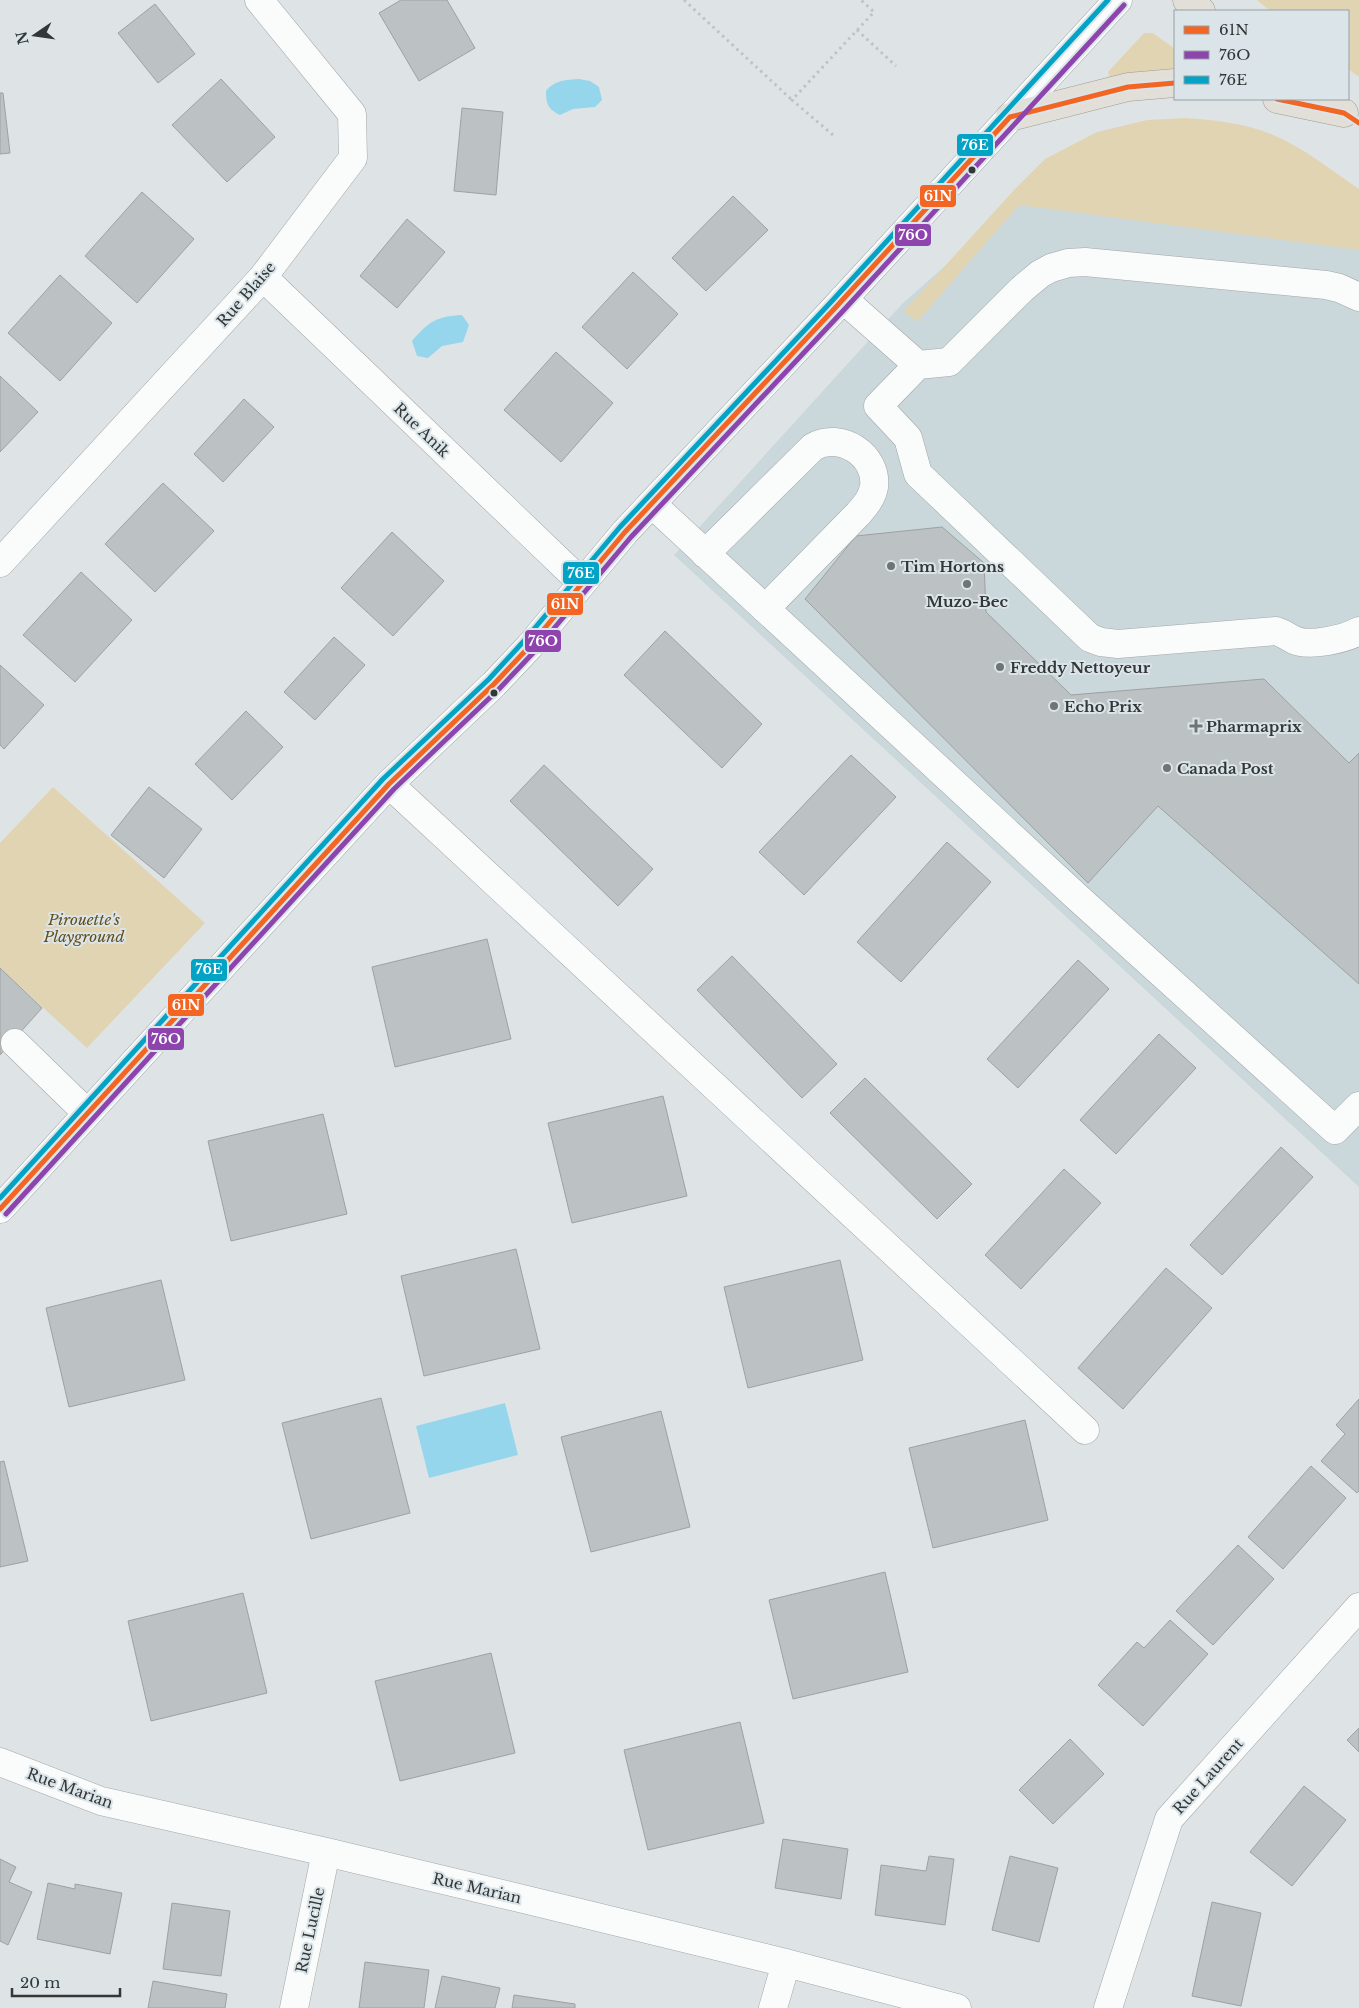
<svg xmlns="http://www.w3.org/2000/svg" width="1359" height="2008" viewBox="0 0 1359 2008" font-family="'Libre Baskerville',serif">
<rect width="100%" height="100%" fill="#dee4e6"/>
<path fill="#cad7db" d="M1040 182 1359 205V1187L674 555 902 304Z"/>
<path fill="#e1d4b3" d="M1257 0H1359V77L1348 69V11H1270Z
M1144 33H1153L1175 49V70L1110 80 1108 72Z
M1185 118C1214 120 1245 123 1271 134 1303 147 1331 170 1359 189V250L1019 205 917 322 904 311 1014 190 1045 159 1097 132 1147 120Z
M53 787 205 923 87 1048 0 968V843Z"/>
<path fill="#95d6ec" d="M579 79 590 81 599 87 602 100 595 107 573 109 560 115C548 109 546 104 546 91 554 80 566 80 579 79Z
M462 315 469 325 463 342 442 346 428 358 417 356 412 341C428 322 437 316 462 315Z
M505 1403 518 1455 429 1478 416 1426Z"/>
<path fill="#bcc1c3" stroke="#9da1a2" d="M401 0H447L475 48 419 81 379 13Z
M155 4 195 54 158 83 118 33Z
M221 79 275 137 227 182 172 125Z
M0 93H3L10 153 0 154Z
M462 108 503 112 496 195 454 191Z
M142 192 194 239 137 303 85 256Z
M733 196 768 230 706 291 672 258Z
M407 219 445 252 397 308 360 276Z
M633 272 678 314 627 369 582 327Z
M60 275 112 323 60 381 8 333Z
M556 352 613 403 561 462 504 410Z
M0 376 38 412 0 452Z
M244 399 274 427 223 482 194 454Z
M163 483 214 531 155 592 105 544Z
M942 527 984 563 986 612 1071 695 1264 679 1349 763 1359 753V984L1158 806 1088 883 805 599 856 536Z
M392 532 444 581 393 636 341 588Z
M81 572 132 620 75 682 23 635Z
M665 631 762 724 722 768 624 675Z
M334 637 365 665 315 720 284 692Z
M0 665 44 705 4 749 0 745Z
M246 711 283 747 232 800 195 764Z
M851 755 896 797 804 895 759 852Z
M544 765 653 869 618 906 510 801Z
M149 787 202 829 164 878 111 835Z
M947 842 991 882 901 982 857 942Z
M487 939 511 1039 395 1067 372 967Z
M732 956 837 1064 802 1098 697 990Z
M1078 960 1109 989 1018 1088 987 1059Z
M0 968 42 1008 0 1055Z
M1159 1034 1196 1068 1116 1154 1080 1120Z
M865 1078 972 1184 937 1219 830 1113Z
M663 1096 687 1196 572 1223 548 1123Z
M323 1114 347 1214 231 1241 208 1141Z
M1281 1147 1313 1177 1222 1275 1190 1245Z
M1064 1169 1101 1203 1021 1289 985 1255Z
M516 1249 540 1349 424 1376 401 1276Z
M840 1260 863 1360 748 1388 724 1287Z
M1166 1268 1212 1308 1123 1409 1078 1368Z
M161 1280 185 1380 69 1407 46 1308Z
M381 1398 410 1513 311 1539 282 1423Z
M1359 1399V1491L1357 1493 1321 1461 1345 1434 1336 1425Z
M661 1411 690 1527 591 1552 561 1437Z
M1025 1420 1048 1520 933 1548 909 1448Z
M4 1461 28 1561 0 1567V1462Z
M1311 1466 1346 1498 1283 1569 1248 1537Z
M1238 1545 1274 1579 1213 1645 1176 1611Z
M885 1572 908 1672 793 1699 769 1600Z
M243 1593 267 1693 151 1721 128 1621Z
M1170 1620 1208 1654 1143 1726 1098 1685 1137 1642 1144 1648Z
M491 1653 515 1753 400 1781 375 1681Z
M740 1722 764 1823 648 1850 624 1750Z
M1359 1728V1752L1347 1740Z
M1070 1739 1104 1774 1053 1824 1019 1790Z
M1304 1786 1346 1820 1292 1886 1250 1852Z
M783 1839 848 1849 841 1899 775 1888Z
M929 1856 954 1859 945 1925 875 1915 881 1865 926 1871Z
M1010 1856 1058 1868 1039 1942 992 1930Z
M0 1859 16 1867 9 1882 32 1892 8 1945 0 1941Z
M48 1883 75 1889V1884L122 1893 110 1954 37 1939Z
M1212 1902 1261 1913 1241 2006 1192 1996Z
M172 1903 230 1911 221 1976 163 1969Z
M365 1962 429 1970 424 2008H359Z
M442 1976 500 1988 495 2008H435Z
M153 1981 227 1994 225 2008H148Z
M514 1995 575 2004V2008H512Z"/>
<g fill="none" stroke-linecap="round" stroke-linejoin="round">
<defs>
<path id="minor" d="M263 277 582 583
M843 299 918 365 878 406 908 438 918 474 1090 638 1101 642 1118 644 1276 631C1283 633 1288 637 1294 640 1309 647 1345 639 1359 631
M918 365 949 362 1022 289 1040 274 1051 268 1068 263 1085 262 1326 285 1339 288 1359 297
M652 504 1077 897 1335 1130 1359 1106
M705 554 813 447C840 431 878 455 874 487 872 498 865 506 858 514L765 609
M0 563 263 277 353 158 352 114 259 0
M389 784 1085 1430
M15 1043 87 1113
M0 1209 389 784 494 684 529 647 625 532 836 307 1118 0
M0 1762 101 1801 326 1852 519 1898 786 1963 957 2008
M294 2008 326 1852
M773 2008 786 1963
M1108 2008 1169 1819 1359 1607"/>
<path id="major" d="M1187 0 1201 11
M1277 99 1344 113
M1010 117 1128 87 1175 83"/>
</defs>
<use href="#minor" stroke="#a3a7a9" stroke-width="29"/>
<use href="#major" stroke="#9e9b90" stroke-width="29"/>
<path stroke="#c0c2c3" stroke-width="3" stroke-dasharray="2.5 4" stroke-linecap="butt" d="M684 0 792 100
M857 30 896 66
M833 135 792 100 874 12 861 0"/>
<use href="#minor" stroke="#fafbfb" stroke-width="28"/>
<use href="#major" stroke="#e1dfd8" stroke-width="28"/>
<defs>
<path id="bus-1" d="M1277 99 1344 113 1359 123
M0 1209 389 784 494 684 529 647 625 532 836 307 1010 117 1128 87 1175 83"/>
<path id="bus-2" d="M6 1214 394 789 499 689 534 652 631 537 842 312 1124 5"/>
<path id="bus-3" d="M0 1198 383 779 489 679 523 642 620 527 831 302 1108 0"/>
</defs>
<use href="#bus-1" stroke="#dbe5e9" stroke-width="9"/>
<use href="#bus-2" stroke="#dbe5e9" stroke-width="9"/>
<use href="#bus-3" stroke="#dbe5e9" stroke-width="9"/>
<use href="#bus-1" stroke="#f26522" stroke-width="5"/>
<use href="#bus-2" stroke="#8e44ad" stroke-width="5"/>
<use href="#bus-3" stroke="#03a3c6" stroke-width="5"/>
</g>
<g fill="#333738" stroke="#dbe5e9" stroke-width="2">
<circle cx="972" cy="170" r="4.5"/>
<circle cx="494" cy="693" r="4.5"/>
</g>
<g fill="#6f7475" stroke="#dbe5e9" stroke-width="2">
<circle cx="891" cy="566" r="5"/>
<circle cx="967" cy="584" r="5"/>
<circle cx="1000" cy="667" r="5"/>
<circle cx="1054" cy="706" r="5"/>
<path d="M1193.5 718.5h5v5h5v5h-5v5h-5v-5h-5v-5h5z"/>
<circle cx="1167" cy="768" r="5"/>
</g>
<g text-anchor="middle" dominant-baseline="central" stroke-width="4" stroke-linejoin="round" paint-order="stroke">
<g font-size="15" fill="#333738" stroke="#dbe5e9">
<text transform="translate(246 294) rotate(-49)">Rue Blaise</text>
<text transform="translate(422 430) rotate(44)">Rue Anik</text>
<text transform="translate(1208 1776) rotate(-48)">Rue Laurent</text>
<text transform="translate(70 1788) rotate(20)">Rue Marian</text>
<text transform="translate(477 1888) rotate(13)">Rue Marian</text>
<text transform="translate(310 1930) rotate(-78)">Rue Lucille</text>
</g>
<g font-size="15" font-weight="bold" fill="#333738" stroke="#dbe5e9" text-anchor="start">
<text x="901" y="566">Tim Hortons</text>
<text x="967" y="601" text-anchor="middle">Muzo-Bec</text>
<text x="1010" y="667">Freddy Nettoyeur</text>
<text x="1064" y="706">Echo Prix</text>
<text x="1206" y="726">Pharmaprix</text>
<text x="1177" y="768">Canada Post</text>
</g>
<g font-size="15" font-style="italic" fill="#644e18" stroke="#dbe5e9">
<text x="84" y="919">Pirouette's<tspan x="84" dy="17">Playground</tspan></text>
</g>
</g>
<g stroke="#dbe5e9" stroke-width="2">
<rect x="956" y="133" width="38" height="24" rx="5" fill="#03a3c6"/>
<rect x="919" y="184" width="38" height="24" rx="5" fill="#f26522"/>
<rect x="894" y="223" width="38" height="24" rx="5" fill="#8e44ad"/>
<rect x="562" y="561" width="38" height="24" rx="5" fill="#03a3c6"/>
<rect x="546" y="592" width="38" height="24" rx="5" fill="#f26522"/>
<rect x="524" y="629" width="38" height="24" rx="5" fill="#8e44ad"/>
<rect x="190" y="958" width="38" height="24" rx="5" fill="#03a3c6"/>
<rect x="167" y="993" width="38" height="24" rx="5" fill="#f26522"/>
<rect x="147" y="1027" width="38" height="24" rx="5" fill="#8e44ad"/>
</g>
<g font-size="14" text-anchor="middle" font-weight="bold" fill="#fff">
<text x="975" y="150">76E</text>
<text x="938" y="201">61N</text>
<text x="913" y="240">76O</text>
<text x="581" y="578">76E</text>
<text x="565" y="609">61N</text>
<text x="543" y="646">76O</text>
<text x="209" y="974">76E</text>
<text x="186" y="1010">61N</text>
<text x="166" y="1044">76O</text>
</g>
<rect x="1174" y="10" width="175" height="90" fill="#dbe5e9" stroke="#989fa2"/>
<rect x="1184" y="26" width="25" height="8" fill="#f26522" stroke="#989fa2"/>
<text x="1219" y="35" font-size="15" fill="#333738">61N</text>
<rect x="1184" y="51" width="25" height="8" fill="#8e44ad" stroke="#989fa2"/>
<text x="1219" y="60" font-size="15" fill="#333738">76O</text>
<rect x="1184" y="76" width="25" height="8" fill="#03a3c6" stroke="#989fa2"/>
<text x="1219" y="85" font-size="15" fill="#333738">76E</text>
<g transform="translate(35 35) rotate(257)" stroke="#dbe5e9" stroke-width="4" paint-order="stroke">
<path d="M0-4L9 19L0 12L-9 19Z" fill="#333738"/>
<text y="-8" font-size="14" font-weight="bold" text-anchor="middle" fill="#333738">N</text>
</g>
<path d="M12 1988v8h108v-8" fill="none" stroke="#333738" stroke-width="2.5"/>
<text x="20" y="1988" font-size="15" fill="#333738" stroke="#dbe5e9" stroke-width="4" paint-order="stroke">20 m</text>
</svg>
